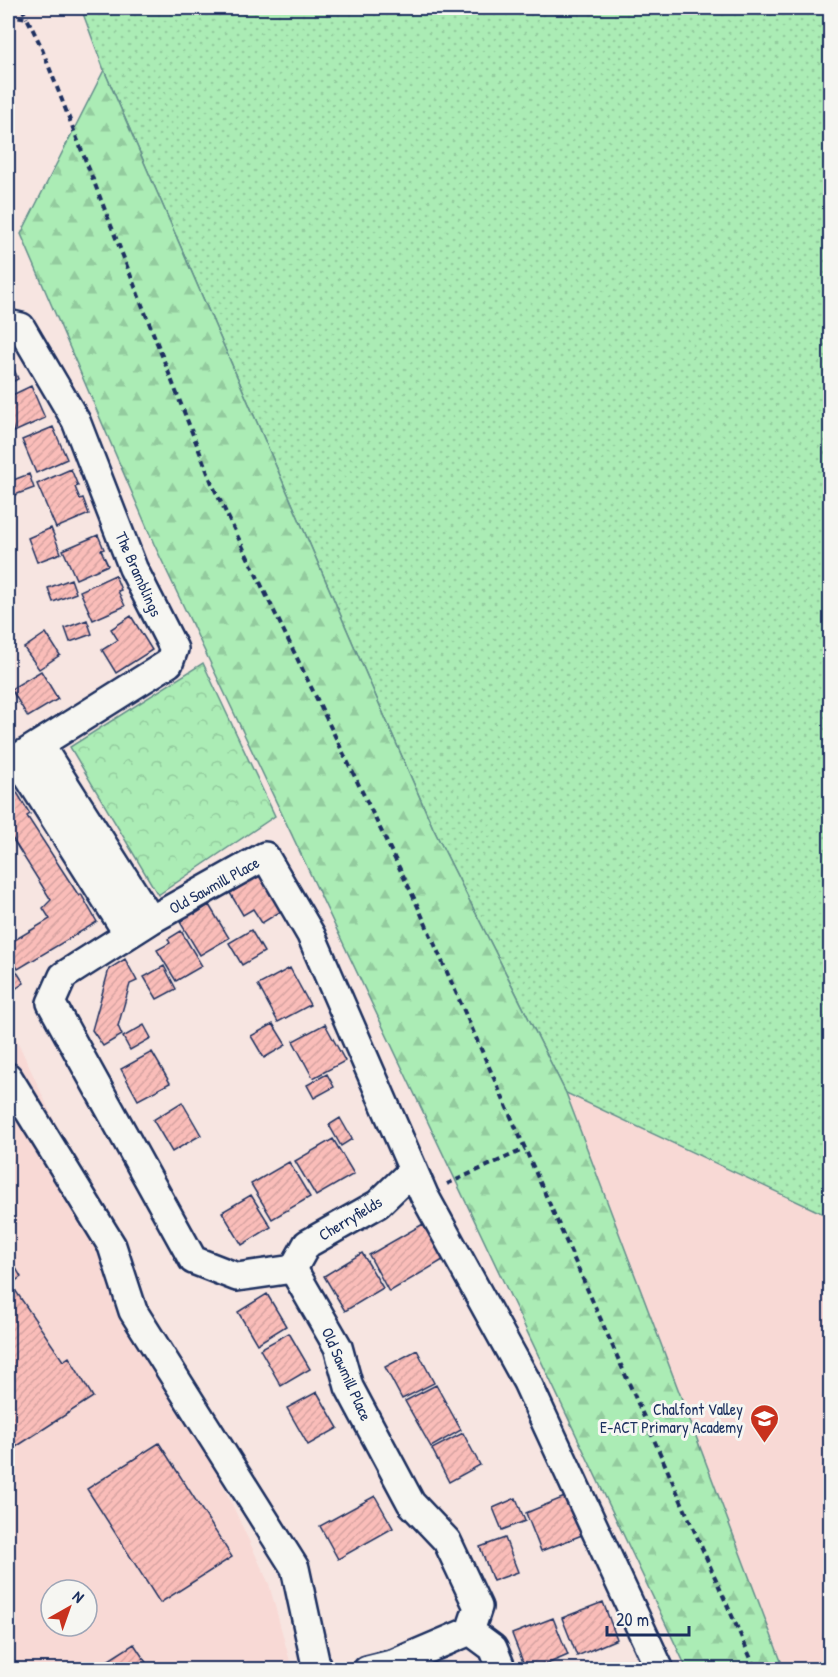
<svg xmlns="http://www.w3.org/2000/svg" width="838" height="1677" viewBox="0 0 838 1677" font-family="'Patrick Hand',sans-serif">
<defs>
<pattern id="grass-dots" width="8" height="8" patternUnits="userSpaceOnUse" patternTransform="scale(1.5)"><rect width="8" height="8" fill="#abecb5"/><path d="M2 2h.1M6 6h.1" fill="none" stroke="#93cb9e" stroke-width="1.8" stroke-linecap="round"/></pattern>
<pattern id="forest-firs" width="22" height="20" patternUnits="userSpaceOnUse" patternTransform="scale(1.5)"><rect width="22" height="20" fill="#abecb5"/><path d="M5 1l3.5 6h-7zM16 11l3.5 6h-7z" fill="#93cb9e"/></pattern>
<pattern id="park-crowns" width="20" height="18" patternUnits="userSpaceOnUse" patternTransform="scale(1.5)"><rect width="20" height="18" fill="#abecb5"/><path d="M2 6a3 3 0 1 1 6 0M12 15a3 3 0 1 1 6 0" fill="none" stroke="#93cb9e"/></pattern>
<pattern id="building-hatch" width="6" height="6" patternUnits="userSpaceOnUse" patternTransform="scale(1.5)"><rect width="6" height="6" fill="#fabdb9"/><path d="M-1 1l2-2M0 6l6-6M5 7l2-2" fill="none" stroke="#d6a3a1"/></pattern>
</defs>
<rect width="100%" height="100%" fill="#f7e5e1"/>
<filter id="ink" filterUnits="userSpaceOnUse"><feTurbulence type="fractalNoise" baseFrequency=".0167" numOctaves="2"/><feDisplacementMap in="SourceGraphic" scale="12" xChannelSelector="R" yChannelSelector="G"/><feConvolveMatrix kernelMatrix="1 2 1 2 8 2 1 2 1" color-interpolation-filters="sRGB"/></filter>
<g filter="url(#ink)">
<path fill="#f8d9d5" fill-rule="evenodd" d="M8 1021 269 1584 292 1669H8ZM51 1590H87V1626H51Z
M566 1093 830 1217V1669H784Z"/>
<path fill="url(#grass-dots)" stroke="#638e8a" stroke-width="1.5" d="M81 8H830V1217L566 1093 433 828 104 70Z"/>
<path fill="url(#forest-firs)" stroke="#638e8a" stroke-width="1.5" d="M104 70 433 828 566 1093 784 1669H687L154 544 21 234Z"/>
<path fill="url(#park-crowns)" stroke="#638e8a" stroke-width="1.5" d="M203 663 275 816 158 895 70 747Z"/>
<path fill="url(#building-hatch)" stroke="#1b2f5e" stroke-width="1.5" d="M8 355 18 379 8 384Z
M31 386 45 418 14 432 8 416V397Z
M53 427 67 459 36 473 22 440Z
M8 431H9L14 445 8 447Z
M71 469 78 486 75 487 80 499 83 498 89 514 56 528 37 484Z
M29 474 34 488 12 496 8 482Z
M51 528 61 553 37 562 28 538Z
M98 535 104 549 101 550 108 565 76 579 63 550Z
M115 575 121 590 118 591 125 606 93 620 80 591Z
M71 579 76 593 53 602 48 588Z
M131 616 152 650 116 673 102 650 118 640 111 629Z
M87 620 92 634 70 642 65 628Z
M46 633 60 655 39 669 24 648Z
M41 671 58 699 28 717 11 689Z
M13 786 30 814 27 816 79 896 81 894 97 922 18 969 8 951V944L50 919 43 908 51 900 12 838 8 841V790Z
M263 873 283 910 262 923 253 909 243 915 230 893Z
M209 905 229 938 200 955 180 922 194 911 195 914Z
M251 930 264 952 242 965 229 943Z
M181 931 202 966 176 981 157 950 170 943 168 939Z
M125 959 137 981 130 984 118 1026 122 1035 103 1046 92 1030 109 969Z
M164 966 176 989 157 999 144 977Z
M290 968 310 1005 278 1022 258 985Z
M15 969 24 983 9 993 8 974Z
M273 1024 286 1045 264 1058 251 1036Z
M325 1024 345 1061 313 1078 293 1041Z
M144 1025 151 1038 130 1050 123 1037Z
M152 1052 170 1083 138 1100 121 1069Z
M327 1074 334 1087 314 1098 307 1085Z
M182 1102 201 1135 172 1152 153 1120Z
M340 1118 352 1139 341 1146 329 1125Z
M333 1139 354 1174 316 1196 295 1161Z
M289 1162 310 1197 272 1219 251 1184Z
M251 1195 271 1227 242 1245 222 1212Z
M423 1224 443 1260 389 1292 369 1255Z
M362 1253 383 1288 345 1311 324 1276Z
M8 1254 21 1277 11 1284 63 1361 69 1357 93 1397 8 1452Z
M267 1294 286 1326 257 1344 238 1312Z
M289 1333 310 1369 281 1386 260 1349Z
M417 1350 434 1383 402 1399 385 1367Z
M436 1385 461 1430 431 1447 405 1401Z
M317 1392 338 1428 308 1445 287 1408Z
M463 1433 480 1465 449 1482 432 1449Z
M159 1443 232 1557 160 1603 87 1489Z
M375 1496 393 1528 338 1559 320 1526Z
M567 1496 582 1535 541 1551 526 1513Z
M516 1498 525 1521 502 1530 493 1508Z
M505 1538 518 1572 493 1581 480 1547Z
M603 1602 617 1639 577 1656 562 1618Z
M553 1618 568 1655 533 1670H526L512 1634Z
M134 1644 151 1670H93Z"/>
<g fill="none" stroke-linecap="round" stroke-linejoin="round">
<defs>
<path id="minor" d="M8 324 21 327 76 421 133 568 174 649 169 663 8 764
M40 745 151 920 63 976 51 1003 193 1260 237 1277 293 1269 338 1347 349 1387 411 1503 447 1541 478 1607 470 1631 395 1663 367 1670
M17 759 128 934
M151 920 265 856 311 935 424 1195 527 1382 660 1670
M8 1077 112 1246 133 1311 295 1568 317 1670
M293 1269 307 1244 378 1204 413 1170
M470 1631 493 1648 502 1670"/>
</defs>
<use href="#minor" stroke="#1b2f5e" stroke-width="32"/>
<path stroke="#1b2f5e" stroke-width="4" stroke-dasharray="6 4.5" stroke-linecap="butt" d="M22 8 27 18
M8 15 27 18 40 44 213 486 415 900 756 1670
M447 1184 525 1149"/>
<use href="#minor" stroke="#f6f6f2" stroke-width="27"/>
</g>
</g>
<defs>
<symbol id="school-pin" viewBox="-11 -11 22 30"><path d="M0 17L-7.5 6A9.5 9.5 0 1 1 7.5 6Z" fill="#c8321e" stroke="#f6f6f2"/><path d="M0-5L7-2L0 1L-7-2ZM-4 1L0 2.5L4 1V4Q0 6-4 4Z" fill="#fff"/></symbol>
</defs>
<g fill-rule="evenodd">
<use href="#school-pin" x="748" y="1402" width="33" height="45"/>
</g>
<g text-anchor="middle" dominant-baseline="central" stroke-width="6" stroke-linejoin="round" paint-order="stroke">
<g font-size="16" fill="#1b2f5e" stroke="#f6f6f2">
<text transform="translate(139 574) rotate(66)">The Bramblings</text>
<text transform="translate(214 885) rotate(-29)">Old Sawmill Place</text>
<text transform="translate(350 1218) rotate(-31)">Cherryfields</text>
<text transform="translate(347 1374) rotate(66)">Old Sawmill Place</text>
</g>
<g font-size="16" fill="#1b2f5e" stroke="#f6f6f2" text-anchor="end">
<text x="743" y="1409">Chalfont Valley<tspan x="743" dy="18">E-ACT Primary Academy</tspan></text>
</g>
</g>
<rect width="838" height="1677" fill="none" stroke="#f6f6f2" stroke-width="30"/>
<rect x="15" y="15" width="808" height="1647" fill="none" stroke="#1b2f5e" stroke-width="2" filter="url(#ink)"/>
<g transform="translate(69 1608) rotate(40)"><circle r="28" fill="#f6f6f2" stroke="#9ea6b7" stroke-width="1.5"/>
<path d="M0-4.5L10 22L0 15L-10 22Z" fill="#c8321e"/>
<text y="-9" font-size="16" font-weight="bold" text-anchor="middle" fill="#1b2f5e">N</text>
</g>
<path d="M607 1626v9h82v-9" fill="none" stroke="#1b2f5e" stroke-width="3"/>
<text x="616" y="1626" font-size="18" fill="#1b2f5e" stroke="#f6f6f2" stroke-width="4.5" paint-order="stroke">20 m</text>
</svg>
